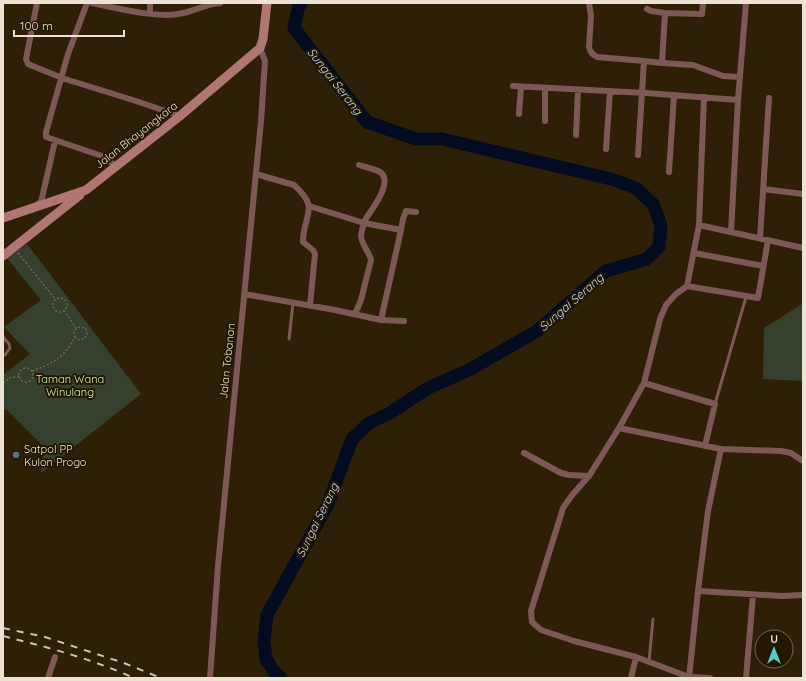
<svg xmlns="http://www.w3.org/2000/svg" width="806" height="681" viewBox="0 0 806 681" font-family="Quicksand,sans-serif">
<rect width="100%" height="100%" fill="#2e2006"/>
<path fill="#35402e" d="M27 244 141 394 41 473 43 446 6 409 3 411V375L30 354 4 327 41 300 7 258Z
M802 304H803V381L763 379 764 328Z"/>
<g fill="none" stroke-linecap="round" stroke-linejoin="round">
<path stroke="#020b1f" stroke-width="13" d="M281 678 275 673 266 659 264 641 267 615 328 504 352 439 369 423 390 413 428 388 469 370 537 331 606 271 647 259 659 247 661 225 653 204 636 188 611 179 442 139H416L367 122 294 28 298 9 301 3"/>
<path stroke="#726650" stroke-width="1.5" stroke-dasharray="2 2" stroke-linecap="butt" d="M18 253 56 300
M53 305a7 7 0 1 1 14 0a7 7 0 1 1-14 0Z
M64 310 76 328
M19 375a7 7 0 1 1 14 0a7 7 0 1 1-14 0Z
M32 371C52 364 65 357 75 337L74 333 76 328 81 327 86 329 87 334 84 339 79 340 75 337
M3 383 10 378 20 376"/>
<path stroke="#7c5956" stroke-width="3" d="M3 337 9 344 10 348 5 355
M289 339 293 303
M715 404 746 297
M649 661 653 619"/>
<path stroke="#7c5956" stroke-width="6" d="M37 3 26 59 28 64 62 78 136 101 180 116
M87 3 68 54 46 132V137L102 156 116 166
M92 3C117 8 154 18 178 14 193 12 205 4 220 3
M589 3 591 16 589 47C590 52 592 54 597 57L644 61 638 155
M703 3 702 14H700L665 13 662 63 693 65 723 76 740 77
M647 9 651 11 665 13
M150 13V3
M644 61 662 63
M513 86 646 93 738 100
M704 97 699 225 687 286 758 298 768 240
M519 114 521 87
M545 121V88
M576 135 578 90
M606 149 610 91
M669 172 674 95
M256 174 294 185C321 209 303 214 303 242L313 250 315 254 310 306
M763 189 803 194
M36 206 41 201 42 198 55 141
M309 206 364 223 401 230 403 219 406 211 416 212
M699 225 803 248
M731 232 738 100 746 3
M760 238 769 98
M694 253 763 266
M244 294 335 310 381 320 404 321
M355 314 361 300 371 260C369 251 361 245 361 235 362 230 363 226 364 222 369 212 395 183 380 172 374 169 365 167 359 165
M381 320 401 230
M644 383 715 404 705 446
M619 428 644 383 660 319 666 305 676 294 687 286
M524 453 561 473 569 475 589 476
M698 591 782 596 803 595
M48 678 55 657
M210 678 218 566 261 121 265 61 260 48
M631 678 636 657
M689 678 698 591 708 511 721 449
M710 678 689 677 636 657 574 641 541 630 532 622 531 611 563 508 573 494 589 476 619 428 721 449 781 451 791 453 803 461
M746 678 753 595"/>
<path stroke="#af7673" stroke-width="9" d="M3 218 86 190 180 116 260 48 263 39 267 3
M3 256 80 195"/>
<path stroke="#ccc2b1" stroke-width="2" stroke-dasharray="7 7" stroke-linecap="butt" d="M3 628 45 637 124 663 161 678
M3 636C47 647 92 659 134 678"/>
</g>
<circle fill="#5c6f8a" stroke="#241700" stroke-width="1.5" cx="16" cy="455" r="4"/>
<g text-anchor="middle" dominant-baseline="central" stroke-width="4" stroke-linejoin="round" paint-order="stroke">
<g font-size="11" fill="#ece3d4" stroke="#241700">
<text transform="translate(136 135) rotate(-38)">Jalan Bhayangkara</text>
<text transform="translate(227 361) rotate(-84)">Jalan Tobanan</text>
</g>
<g font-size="11" fill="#ccedba" stroke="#241700">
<text x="70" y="379">Taman Wana<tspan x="70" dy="13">Winulang</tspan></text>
</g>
<g font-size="11" fill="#ece3d4" stroke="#241700" text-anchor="start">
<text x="24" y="449">Satpol PP<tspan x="24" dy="13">Kulon Progo</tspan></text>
</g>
<g font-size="12" font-style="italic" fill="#bed6fe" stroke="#241700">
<text transform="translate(335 81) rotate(52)">Sungai Serang</text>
<text transform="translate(571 302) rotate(-41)">Sungai Serang</text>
<text transform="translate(317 520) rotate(-64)">Sungai Serang</text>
</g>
</g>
<rect width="806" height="681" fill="none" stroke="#ece3d4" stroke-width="8"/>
<g transform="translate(774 649)"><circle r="19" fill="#241700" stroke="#746955"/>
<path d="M0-3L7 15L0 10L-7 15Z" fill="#52cdcd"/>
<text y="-6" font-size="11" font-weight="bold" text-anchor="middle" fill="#ece3d4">U</text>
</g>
<path d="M14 30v6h110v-6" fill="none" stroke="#ece3d4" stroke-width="2"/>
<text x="20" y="30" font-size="12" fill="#ece3d4" stroke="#241700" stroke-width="3" paint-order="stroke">100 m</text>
</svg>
